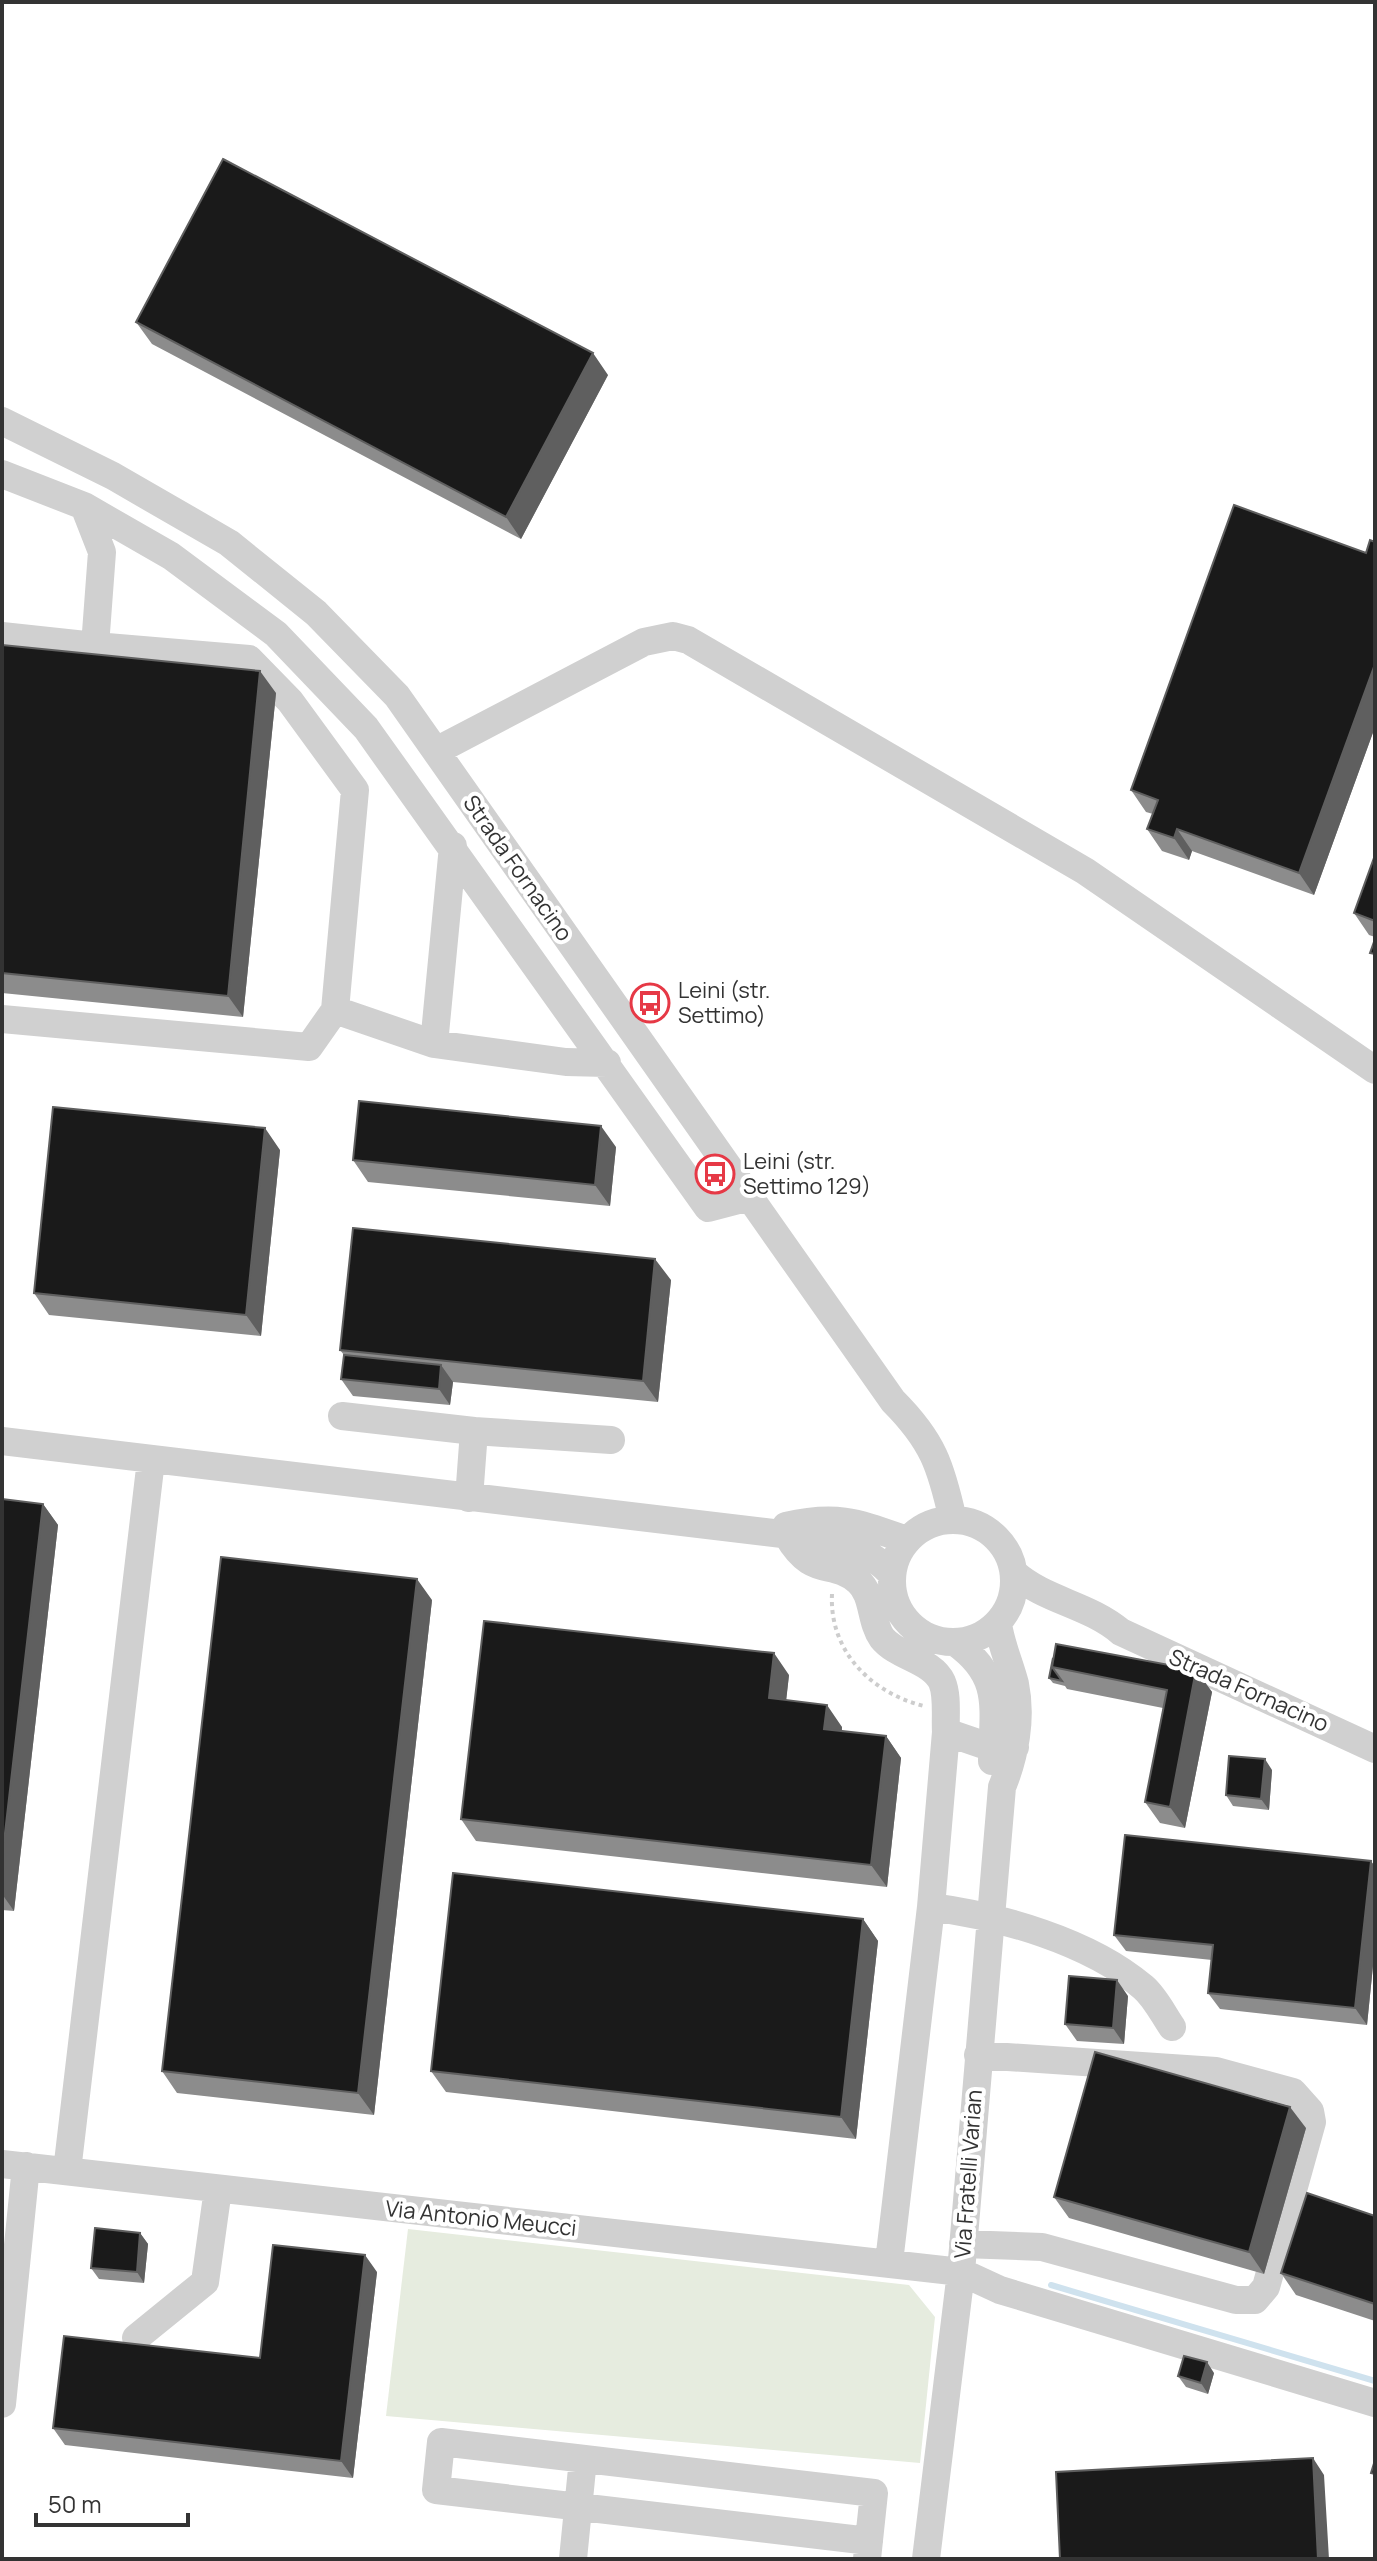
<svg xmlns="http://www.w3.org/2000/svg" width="1377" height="2561" viewBox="0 0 1377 2561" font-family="Manrope,sans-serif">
<rect width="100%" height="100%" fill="#fff"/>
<path fill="#e6ecdf" d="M408 2229 909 2285 935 2317 920 2463 386 2416Z"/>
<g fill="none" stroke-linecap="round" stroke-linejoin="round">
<path stroke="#cfe2ee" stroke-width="6" d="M1051 2285 1375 2381"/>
<path stroke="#cdcdcd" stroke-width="4" stroke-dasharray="4 4" stroke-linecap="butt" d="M832 1594C829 1651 871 1693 924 1706"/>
<path stroke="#d0d0d0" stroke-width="28" d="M2 421 113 476 229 543 316 613 397 696 893 1401C933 1441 941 1466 953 1520
M2 474 84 506 102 552 95 646 2 636
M84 506 171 556 276 634 366 728 708 1208 750 1197
M436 751 644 642 673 636 688 640 1085 871 1375 1070
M453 846 434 1044 566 1062 607 1063
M335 1010 434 1044
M2 1019 309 1047 335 1010 355 790 290 701 249 659 95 646
M342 1416 474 1431 469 1498
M474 1431 611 1440
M2 1441 824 1539C854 1545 870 1552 892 1574
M892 1581a61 61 0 1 1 122 0a61 61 0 1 1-122 0Z
M786 1526C838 1514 858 1523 907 1540
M787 1535C813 1580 831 1558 858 1581 874 1595 870 1621 882 1638 897 1657 932 1660 942 1682 948 1696 945 1717 946 1732L981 1744 1015 1747
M1014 1573C1045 1601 1088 1604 1121 1632L1375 1749
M956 1643C1003 1677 993 1708 992 1761
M946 1732 931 1907C999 1916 1089 1941 1143 1987 1155 1997 1163 2014 1172 2027
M2 2164 961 2272 1000 2290 1375 2403
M67 2171 151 1460
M963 2244 1042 2247 1236 2300H1255L1266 2287 1312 2122 1310 2111 1293 2092 1216 2071 978 2055
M889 2262 931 1907
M136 2338 205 2282 218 2189
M2 2404 26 2166
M573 2559 583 2459
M867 2559 874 2493 441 2442 436 2490 869 2541
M926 2559 961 2272 1002 1787C1015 1756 1022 1718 1015 1684 1010 1664 1001 1645 998 1624"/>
</g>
<path fill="#8c8c8c" d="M136 322 608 375 521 539 152 344Z
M1375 542V727L1314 895 1192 851 1189 860 1162 851 1147 829 1153 814 1146 812 1131 790Z
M2 645 276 693 243 1017 2 993Z
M1375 855V937L1369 935 1354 913Z
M616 1147 610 1206 368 1182 353 1160Z
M280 1150 261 1336 49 1315 34 1293Z
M671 1280 658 1402 453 1382 450 1405 353 1396 341 1379 344 1355 340 1350Z
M2 1499 43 1504 58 1525 14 1911 2 1910Z
M432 1600 374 2115 177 2093 162 2071Z
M1053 1658 1196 1670 1212 1692 1185 1828 1160 1823 1145 1802 1163 1708 1067 1689 1065 1686 1053 1683 1049 1678Z
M789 1675 786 1700 842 1727V1731L886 1736 901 1758 887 1887 476 1841 461 1819Z
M1272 1770 1269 1810 1233 1806 1226 1795Z
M1371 1861 1375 1867V1946L1367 2025 1220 2009 1208 1993 1212 1960 1126 1951 1114 1935Z
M863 1919 878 1941 856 2139 446 2092 431 2071Z
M1128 1996 1124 2044 1077 2041 1065 2024Z
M1306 2128 1264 2274 1069 2218 1054 2197Z
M1375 2216V2321L1296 2295 1281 2273Z
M140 2233 148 2244 144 2283 99 2279 91 2268Z
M377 2272 353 2478 65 2445 53 2428 260 2358Z
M1214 2373 1208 2394 1186 2387 1178 2376Z"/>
<path fill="#5f5f5f" d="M593 353 608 375 521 539 506 517Z
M1375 664V727L1314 895 1299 873Z
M260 671 276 693 243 1017 228 996Z
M1177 829 1192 851 1189 860 1174 838Z
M601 1126 616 1147 610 1206 595 1185Z
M265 1128 280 1150 261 1336 246 1315Z
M655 1259 671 1280 658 1402 643 1381Z
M441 1365 453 1382 450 1405 439 1389Z
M43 1504 58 1525 14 1911 2 1894V1859Z
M417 1579 432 1600 374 2115 358 2093Z
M774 1653 789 1675 784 1720 769 1698Z
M1196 1670 1212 1692 1185 1828 1170 1807Z
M827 1705 842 1727 840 1751 824 1729Z
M886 1736 901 1758 887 1887 871 1865Z
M1265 1759 1272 1770 1269 1810 1261 1799Z
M1371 1861 1375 1867V1946L1367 2025 1355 2008Z
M863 1919 878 1941 856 2139 841 2117Z
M1117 1980 1128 1996 1124 2044 1113 2028Z
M1290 2107 1306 2128 1264 2274 1249 2252Z
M140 2233 148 2244 144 2283 137 2272Z
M365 2255 377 2272 353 2478 341 2461Z
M1207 2362 1214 2373 1208 2394 1201 2383Z
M1313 2458 1324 2475 1329 2559H1318Z"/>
<path fill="#1a1a1a" stroke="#5f5f5f" stroke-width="2" d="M223 159 593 353 506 517 136 322Z
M1234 505 1366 553 1370 540 1375 542V664L1299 873 1177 829 1174 838 1147 829 1158 800 1131 790Z
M2 645 260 671 228 996 2 973Z
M1375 855V921L1354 913Z
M1375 939V954L1370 953Z
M359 1101 601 1126 595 1185 353 1160Z
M53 1107 265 1128 246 1315 34 1293Z
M353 1228 655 1259 643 1381 340 1350Z
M344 1355 441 1365 439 1389 341 1379Z
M2 1499 43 1504 2 1859Z
M221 1557 417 1579 358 2093 162 2071Z
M484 1621 774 1653 769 1698 827 1705 824 1729 886 1736 871 1865 461 1819Z
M1056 1644 1196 1670 1170 1807 1145 1802 1167 1690 1052 1667Z
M1053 1658 1052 1667 1062 1681 1049 1678Z
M1229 1756 1265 1759 1261 1799 1226 1795Z
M1125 1835 1371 1861 1355 2008 1208 1993 1213 1945 1114 1935Z
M453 1873 863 1919 841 2117 431 2071Z
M1069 1976 1117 1980 1113 2028 1065 2024Z
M1095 2052 1290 2107 1249 2252 1054 2197Z
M1307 2193 1375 2216V2304L1281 2273Z
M95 2228 140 2233 137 2272 91 2268Z
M273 2245 365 2255 341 2461 53 2428 64 2336 260 2358Z
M1184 2356 1207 2362 1201 2383 1178 2376Z
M1313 2458 1318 2559H1060L1056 2472Z
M1375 2460V2474L1371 2473Z"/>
<defs>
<symbol id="bus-ring" viewBox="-11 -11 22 22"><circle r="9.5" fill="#fff" stroke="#e63946" stroke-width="1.5"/><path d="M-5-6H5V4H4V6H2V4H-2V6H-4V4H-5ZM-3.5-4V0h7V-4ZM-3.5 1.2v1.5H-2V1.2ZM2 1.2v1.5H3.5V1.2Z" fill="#e63946"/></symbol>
</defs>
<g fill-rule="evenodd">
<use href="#bus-ring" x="628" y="981" width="44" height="44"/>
<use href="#bus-ring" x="693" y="1152" width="44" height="44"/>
</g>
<g text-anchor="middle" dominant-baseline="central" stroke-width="8" stroke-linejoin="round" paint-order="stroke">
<g font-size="22" fill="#333" stroke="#fff">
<text transform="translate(518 868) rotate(55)">Strada Fornacino</text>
<text transform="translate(1249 1690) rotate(24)">Strada Fornacino</text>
<text transform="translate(968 2174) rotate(-86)">Via Fratelli Varian</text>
<text transform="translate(481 2218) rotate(6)">Via Antonio Meucci</text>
</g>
<g font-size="22" fill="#333" stroke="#fff" text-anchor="start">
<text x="678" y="990">Leini (str.<tspan x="678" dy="25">Settimo)</tspan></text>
<text x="743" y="1161">Leini (str.<tspan x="743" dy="25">Settimo 129)</tspan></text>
</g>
</g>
<rect width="1377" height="2561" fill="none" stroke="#333333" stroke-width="8"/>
<path d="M36 2513v12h152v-12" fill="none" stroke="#333333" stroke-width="4"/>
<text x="48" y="2513" font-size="24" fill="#333333" stroke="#ffffff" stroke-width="6" paint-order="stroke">50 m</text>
</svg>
